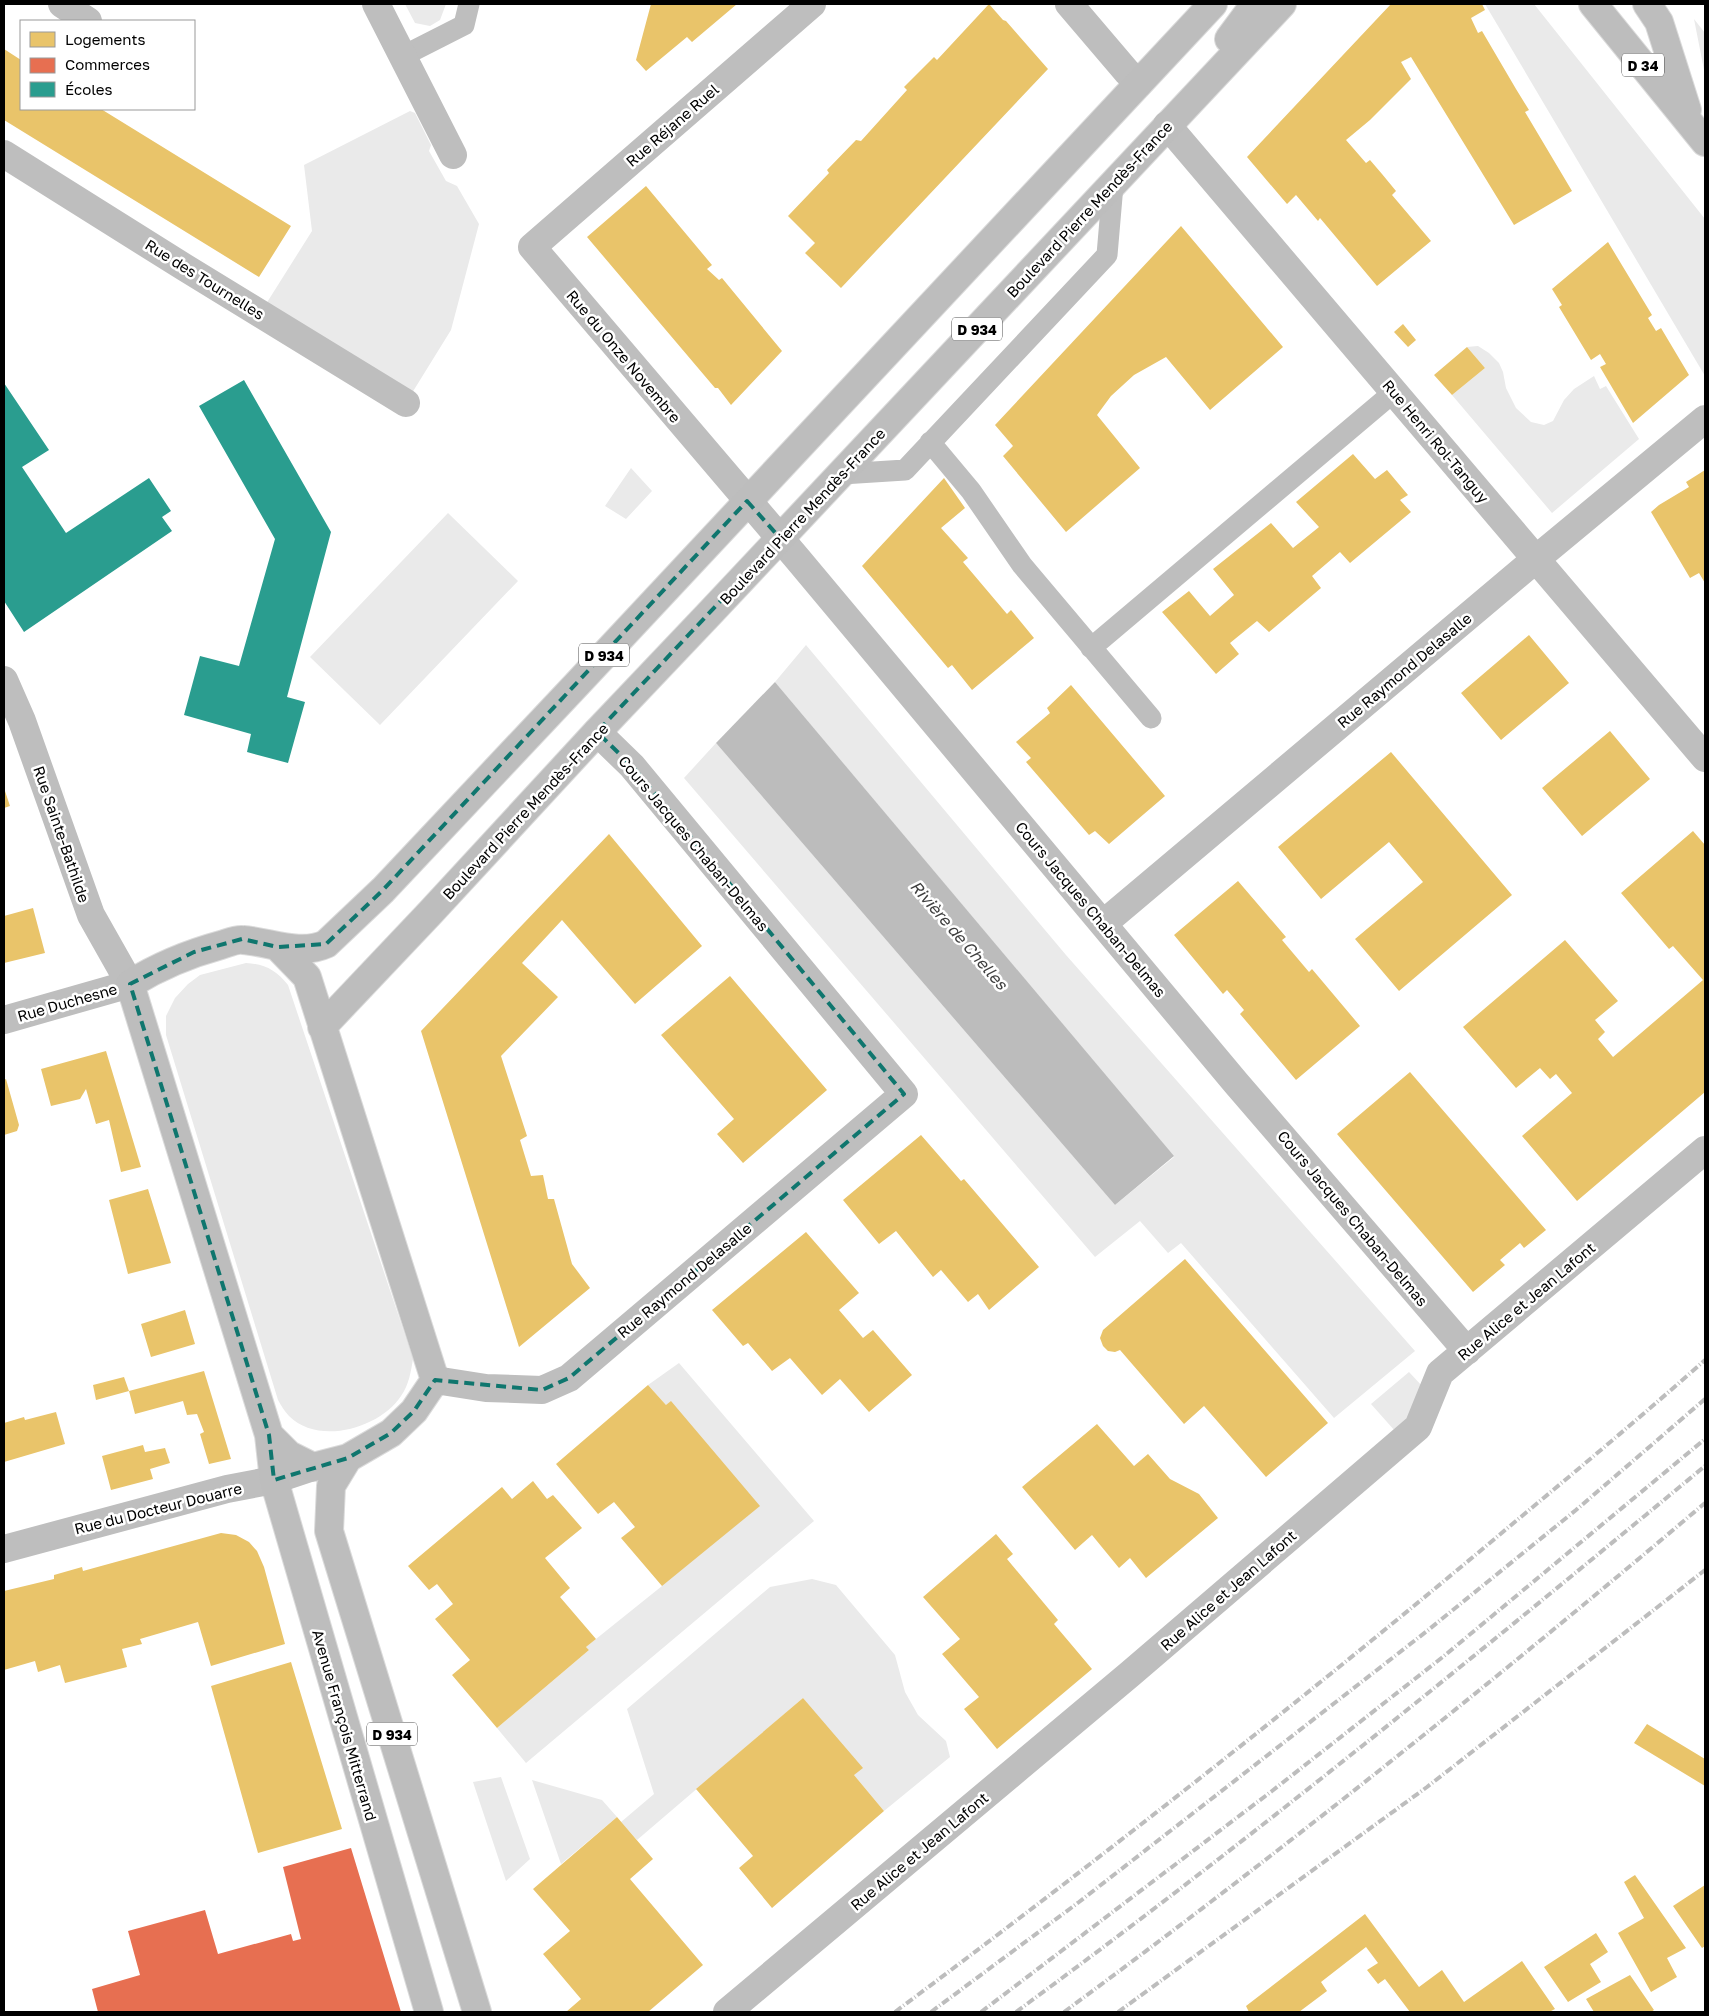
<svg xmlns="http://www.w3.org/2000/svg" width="1709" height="2016" viewBox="0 0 1709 2016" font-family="'Golos Text',sans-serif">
<rect width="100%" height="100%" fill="#fff"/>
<path fill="#eaeaea" d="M405 4H446L440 20 430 26 415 23Z
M1485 4H1534L1705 219V376Z
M1694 19 1705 33V75Z
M410 111 415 113 431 145 429 151 446 181 457 186 479 224 451 330 412 393 266 304 312 231 304 165Z
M1478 346 1489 353 1499 363 1503 372 1506 388 1516 408 1531 422 1544 425 1553 421 1564 400 1574 389 1594 376 1600 389 1606 386 1639 439 1552 513 1452 395 1485 368 1467 347Z
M631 468 652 491 626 519 605 506Z
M448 513 518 581 380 725 310 657Z
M806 645 1066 955 1415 1351 1334 1418 1181 1243 1168 1253 1140 1221 1095 1257 684 778 716 743 1115 1205 1174 1157 775 682Z
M246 963C265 964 276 970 288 985L413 1359C411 1371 409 1385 401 1396 380 1428 319 1446 289 1416 284 1411 281 1405 278 1400L166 1035V1016L175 998 188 984 200 975Z
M679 1363 814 1521 526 1763 497 1728 589 1650 586 1647 662 1586 666 1405 648 1385Z
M1409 1372 1423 1387 1412 1416 1395 1431 1371 1404Z
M812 1579 836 1585 895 1655 905 1692 918 1715 946 1741 950 1757 884 1811 854 1775 803 1698 637 1840 621 1822 654 1794 627 1709 770 1587Z
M501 1777 530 1859 506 1881 473 1782Z
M532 1780 602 1800 617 1817 561 1864Z"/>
<path fill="#bcbcbc" d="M775 682 1174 1156 1115 1205 716 743Z"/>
<path fill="#e9c46a" d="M651 4H737L692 42 687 37 646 71 636 60Z
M989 4 1003 20 1006 21 1048 69 841 288 805 253 815 243 788 216 829 173 827 170 856 140 861 141 907 90 904 87 934 57 937 60Z
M1391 4H1482L1485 10 1471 18 1478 33 1482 31 1516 89 1529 110 1525 112 1572 191 1514 225 1411 57 1401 62 1411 79 1370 120 1346 140 1366 163 1370 160 1382 174 1396 191 1392 195 1431 241 1377 286 1320 218 1318 221 1296 195 1287 204 1247 157Z
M4 49 21 60V109H101L291 226 259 277 4 120Z
M646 186 712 265 707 269 719 280 722 278 782 351 731 405 718 388H715L587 237Z
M1181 226 1283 347 1210 410 1166 357 1134 375 1111 396 1097 415 1140 468 1066 532 1003 456 1013 446 995 425Z
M1608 242 1652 315 1648 318 1656 331 1661 328 1689 375 1633 423 1600 367 1606 364 1600 354 1591 360 1559 307 1562 305 1552 289Z
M1403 324 1416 340 1408 347 1394 332Z
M1467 347 1485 368 1452 395 1434 375Z
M1353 454 1375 479 1387 470 1408 495 1400 500 1411 512 1350 563 1340 552 1312 576 1321 588 1269 632 1257 621 1230 643 1239 654 1216 674 1162 612 1189 591 1210 616 1234 595 1213 569 1271 523 1293 548 1319 527 1296 502Z
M1705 470V583L1699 573 1690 578 1651 512 1659 505 1689 487 1686 482Z
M944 478 965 508 941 528 968 558 963 562 1007 614 1011 610 1034 638 972 690 952 665 948 668 862 566Z
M1529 635 1569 683 1501 740 1461 693Z
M1071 685 1165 796 1109 844 1095 831 1089 835 1026 762 1031 758 1016 742 1050 713 1047 708Z
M1610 731 1650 779 1582 836 1542 788Z
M1391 752 1512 895 1399 991 1355 939 1423 882 1389 842 1321 899 1278 847Z
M4 788 10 806 4 808Z
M1693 831 1705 845V1092L1577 1201 1522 1136 1572 1093 1556 1074 1550 1079 1540 1068 1516 1088 1463 1027 1565 940 1618 1001 1595 1020 1605 1032 1598 1039 1613 1057 1703 980 1673 946 1669 949 1621 893Z
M609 834 702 946 635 1004 562 920 522 963 558 997 501 1056 527 1136 520 1140 531 1176 543 1175 548 1199H554L572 1264 590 1288 519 1347 421 1031Z
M1238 881 1286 937 1282 940 1309 972 1312 969 1360 1026 1296 1080 1240 1014 1244 1010 1227 990 1223 994 1174 935Z
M33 908 45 953 4 963V916Z
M730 976 827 1090 743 1163 717 1134 734 1119 661 1035Z
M106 1051 141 1167 121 1172 109 1120 96 1124 86 1089 80 1099 51 1106 41 1069Z
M1410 1072 1546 1230 1524 1248 1520 1243 1500 1260 1505 1265 1473 1292 1337 1134Z
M6 1079 19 1125 17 1131 4 1135V1080Z
M921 1135 961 1181 964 1179 1039 1267 989 1310 978 1294 968 1302 941 1270 933 1277 896 1231 879 1244 843 1200Z
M148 1189 171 1263 128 1274 109 1200Z
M806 1232 859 1293 839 1310 863 1338 873 1330 912 1375 869 1412 840 1379 822 1395 790 1358 772 1371 748 1343 743 1346 712 1310Z
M1185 1259 1328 1423 1266 1477 1204 1406 1184 1424 1120 1350 1115 1352 1108 1351 1103 1346 1100 1338 1103 1330Z
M185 1310 195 1344 151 1357 141 1324Z
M204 1371 231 1459 209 1464 200 1434 204 1432 197 1414 187 1415 183 1401 135 1414 129 1391 96 1400 93 1385 124 1377 129 1391Z
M648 1385 666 1405 671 1401 760 1506 662 1586 621 1538 635 1527 614 1502 598 1514 556 1464Z
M56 1412 65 1444 4 1462V1423L24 1417 25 1420Z
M1097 1424 1134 1466 1148 1454 1170 1479 1199 1494 1218 1518 1146 1578 1130 1558 1119 1568 1092 1535 1075 1550 1022 1487Z
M143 1445 145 1452 165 1448 170 1463 150 1469 153 1479 111 1490 102 1456Z
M533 1481 547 1499 553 1495 582 1528 545 1558 570 1588 560 1597 596 1639 586 1647 589 1650 497 1728 452 1675 470 1660 435 1619 453 1604 437 1584 429 1590 408 1566 502 1487 512 1499Z
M221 1533 236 1535 249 1542 257 1551 264 1567 285 1644 211 1666 198 1622 140 1639 142 1644 122 1649 127 1667 65 1683 60 1665 38 1672 35 1661 4 1670V1591L54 1579V1575L82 1567 83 1571Z
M996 1534 1013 1554 1007 1559 1058 1620 1054 1624 1092 1669 997 1749 964 1709 979 1697 942 1654 960 1639 923 1597Z
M291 1662 342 1829 258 1853 211 1686Z
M803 1698 863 1768 854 1775 884 1811 772 1908 739 1868 753 1856 696 1789Z
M1647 1724 1705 1759V1786L1634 1743Z
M617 1817 653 1859 630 1879 703 1965 648 2012H566L581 1999 543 1954 570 1931 533 1889Z
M1635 1875 1686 1948 1667 1958 1677 1977 1651 1992 1618 1933 1644 1918 1624 1882Z
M1705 1885V1946L1702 1948 1673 1906Z
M1365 1914 1419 1987 1442 1970 1464 2002 1522 1961 1555 2009 1549 2012H1410L1385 1979 1378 1984 1367 1970 1378 1963 1366 1947 1321 1982 1327 1991 1299 2012H1249L1246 2006Z
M1596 1933 1608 1952 1590 1964 1601 1982 1568 2002 1544 1967Z
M1630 1975 1654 2010 1651 2012H1594L1586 1999Z"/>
<path fill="#e76f51" d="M351 1848 401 2012H98L92 1989 140 1975 128 1931 205 1910 218 1954 291 1934 293 1941 301 1939 283 1867Z"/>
<path fill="#2a9d8f" d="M244 380 331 532 287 697 305 702 288 763 247 752 251 734 184 715 200 656 239 666 275 539 199 406Z
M4 383 49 450 22 467 66 533 149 478 171 511 162 517 172 531 24 632 4 601Z"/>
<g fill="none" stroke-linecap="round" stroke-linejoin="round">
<defs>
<path id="primary" d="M1593 4 1705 142
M1647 4 1659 22 1687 110
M1229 39 1255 4
M278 947 307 977 435 1380 414 1411 391 1433 348 1458 313 1467 289 1455 269 1435 130 984C159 966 188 954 221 945 228 943 236 939 243 940 270 942 300 956 326 944L383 890 579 682 1213 4
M322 1027 430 913 597 732 711 612 1282 4
M269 1435 274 1480 429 2012
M348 1458 331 1486 329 1531 477 2012"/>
</defs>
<use href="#primary" stroke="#dbdbdb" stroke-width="30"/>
<path stroke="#bebebe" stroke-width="21" d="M403 56 464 25 469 4
M930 442 971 491 1022 565 1151 718
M842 474 905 470 1107 255 1113 185
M1091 648 1394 392"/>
<path stroke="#bebebe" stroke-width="28" d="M62 4 88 21
M376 4 453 155
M812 4 532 247 796 557 1236 1083 1467 1351
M1069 4 1127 72 1139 83
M1167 125 1705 758
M4 154 184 267 406 403
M4 680 22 721 91 915 130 984 4 1020
M1104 923 1536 559 1705 419
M435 1380 486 1388 542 1390 569 1378 904 1094 632 766 597 732
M4 1549 227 1489 274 1480 313 1467
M727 2012 1130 1674 1418 1427 1440 1373 1705 1150"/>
<use href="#primary" stroke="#bdbdbd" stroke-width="28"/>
<path stroke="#bdbdbd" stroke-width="4" stroke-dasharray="8 2.5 1 2.5" stroke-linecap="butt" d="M895 2012C1104 1856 1310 1694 1510 1526 1576 1471 1641 1417 1705 1360
M931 2012 1079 1902 1427 1631 1576 1510 1705 1399
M981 2012 1272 1791 1444 1656 1705 1439
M1016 2012C1252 1839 1479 1653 1705 1466
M1064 2012C1284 1850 1497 1679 1705 1503
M1118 2012 1427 1787 1705 1570"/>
</g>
<path fill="none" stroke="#0f766e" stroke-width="4" stroke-dasharray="10 6" stroke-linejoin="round" d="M747 501 780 538 597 732 632 766 904 1094 569 1378 542 1390 435 1380 414 1411 391 1433 348 1458 274 1480 269 1435 130 984 194 952 242 939 278 947 326 944 383 890Z"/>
<g text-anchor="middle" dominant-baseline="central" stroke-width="5" stroke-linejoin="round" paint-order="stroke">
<g fill="#fff" stroke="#4c4c4c" stroke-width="1">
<rect x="1622" y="53.5" width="42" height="23" rx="4"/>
<rect x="952" y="317.5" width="50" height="23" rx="4"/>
<rect x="579" y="643.5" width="50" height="23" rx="4"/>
<rect x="367" y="1722.5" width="50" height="23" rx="4"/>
</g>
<g font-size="14" font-weight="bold" fill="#000">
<text x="1643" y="65">D 34</text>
<text x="977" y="329">D 934</text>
<text x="604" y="655">D 934</text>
<text x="392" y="1734">D 934</text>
</g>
<g font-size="15" fill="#000" stroke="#fff">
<text transform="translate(672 125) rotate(-41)">Rue Réjane Ruel</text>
<text transform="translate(1089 209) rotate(-47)">Boulevard Pierre Mendès-France</text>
<text transform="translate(205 279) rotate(32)">Rue des Tournelles</text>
<text transform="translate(624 356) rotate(50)">Rue du Onze Novembre</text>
<text transform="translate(1436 441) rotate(50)">Rue Henri Rol-Tanguy</text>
<text transform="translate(802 516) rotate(-47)">Boulevard Pierre Mendès-France</text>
<text transform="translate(1404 670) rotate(-40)">Rue Raymond Delasalle</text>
<text transform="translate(525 811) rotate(-47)">Boulevard Pierre Mendès-France</text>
<text transform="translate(62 834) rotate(71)">Rue Sainte-Bathilde</text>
<text transform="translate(694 843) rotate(50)">Cours Jacques Chaban-Delmas</text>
<text transform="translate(1091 909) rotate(50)">Cours Jacques Chaban-Delmas</text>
<text transform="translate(67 1002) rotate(-16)">Rue Duchesne</text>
<text transform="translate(1353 1218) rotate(50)">Cours Jacques Chaban-Delmas</text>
<text transform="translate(684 1280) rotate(-40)">Rue Raymond Delasalle</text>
<text transform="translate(1526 1301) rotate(-40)">Rue Alice et Jean Lafont</text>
<text transform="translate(158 1508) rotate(-14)">Rue du Docteur Douarre</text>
<text transform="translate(1228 1590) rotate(-41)">Rue Alice et Jean Lafont</text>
<text transform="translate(345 1725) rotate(74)">Avenue François Mitterrand</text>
<text transform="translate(919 1851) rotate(-40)">Rue Alice et Jean Lafont</text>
</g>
<g font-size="16" font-style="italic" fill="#404040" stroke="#fff">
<text transform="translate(959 935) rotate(49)">Rivière de Chelles</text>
</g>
</g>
<rect width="1709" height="2016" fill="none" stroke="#000000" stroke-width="10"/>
<rect x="20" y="20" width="175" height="90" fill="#ffffff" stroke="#999999"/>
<rect x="30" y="32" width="25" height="15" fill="#e9c46a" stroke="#999999"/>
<text x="65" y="45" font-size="15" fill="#000000">Logements</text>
<rect x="30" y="58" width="25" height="15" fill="#e76f51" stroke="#999999"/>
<text x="65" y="70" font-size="15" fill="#000000">Commerces</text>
<rect x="30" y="82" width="25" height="15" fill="#2a9d8f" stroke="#999999"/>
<text x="65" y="95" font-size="15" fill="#000000">Écoles</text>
</svg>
